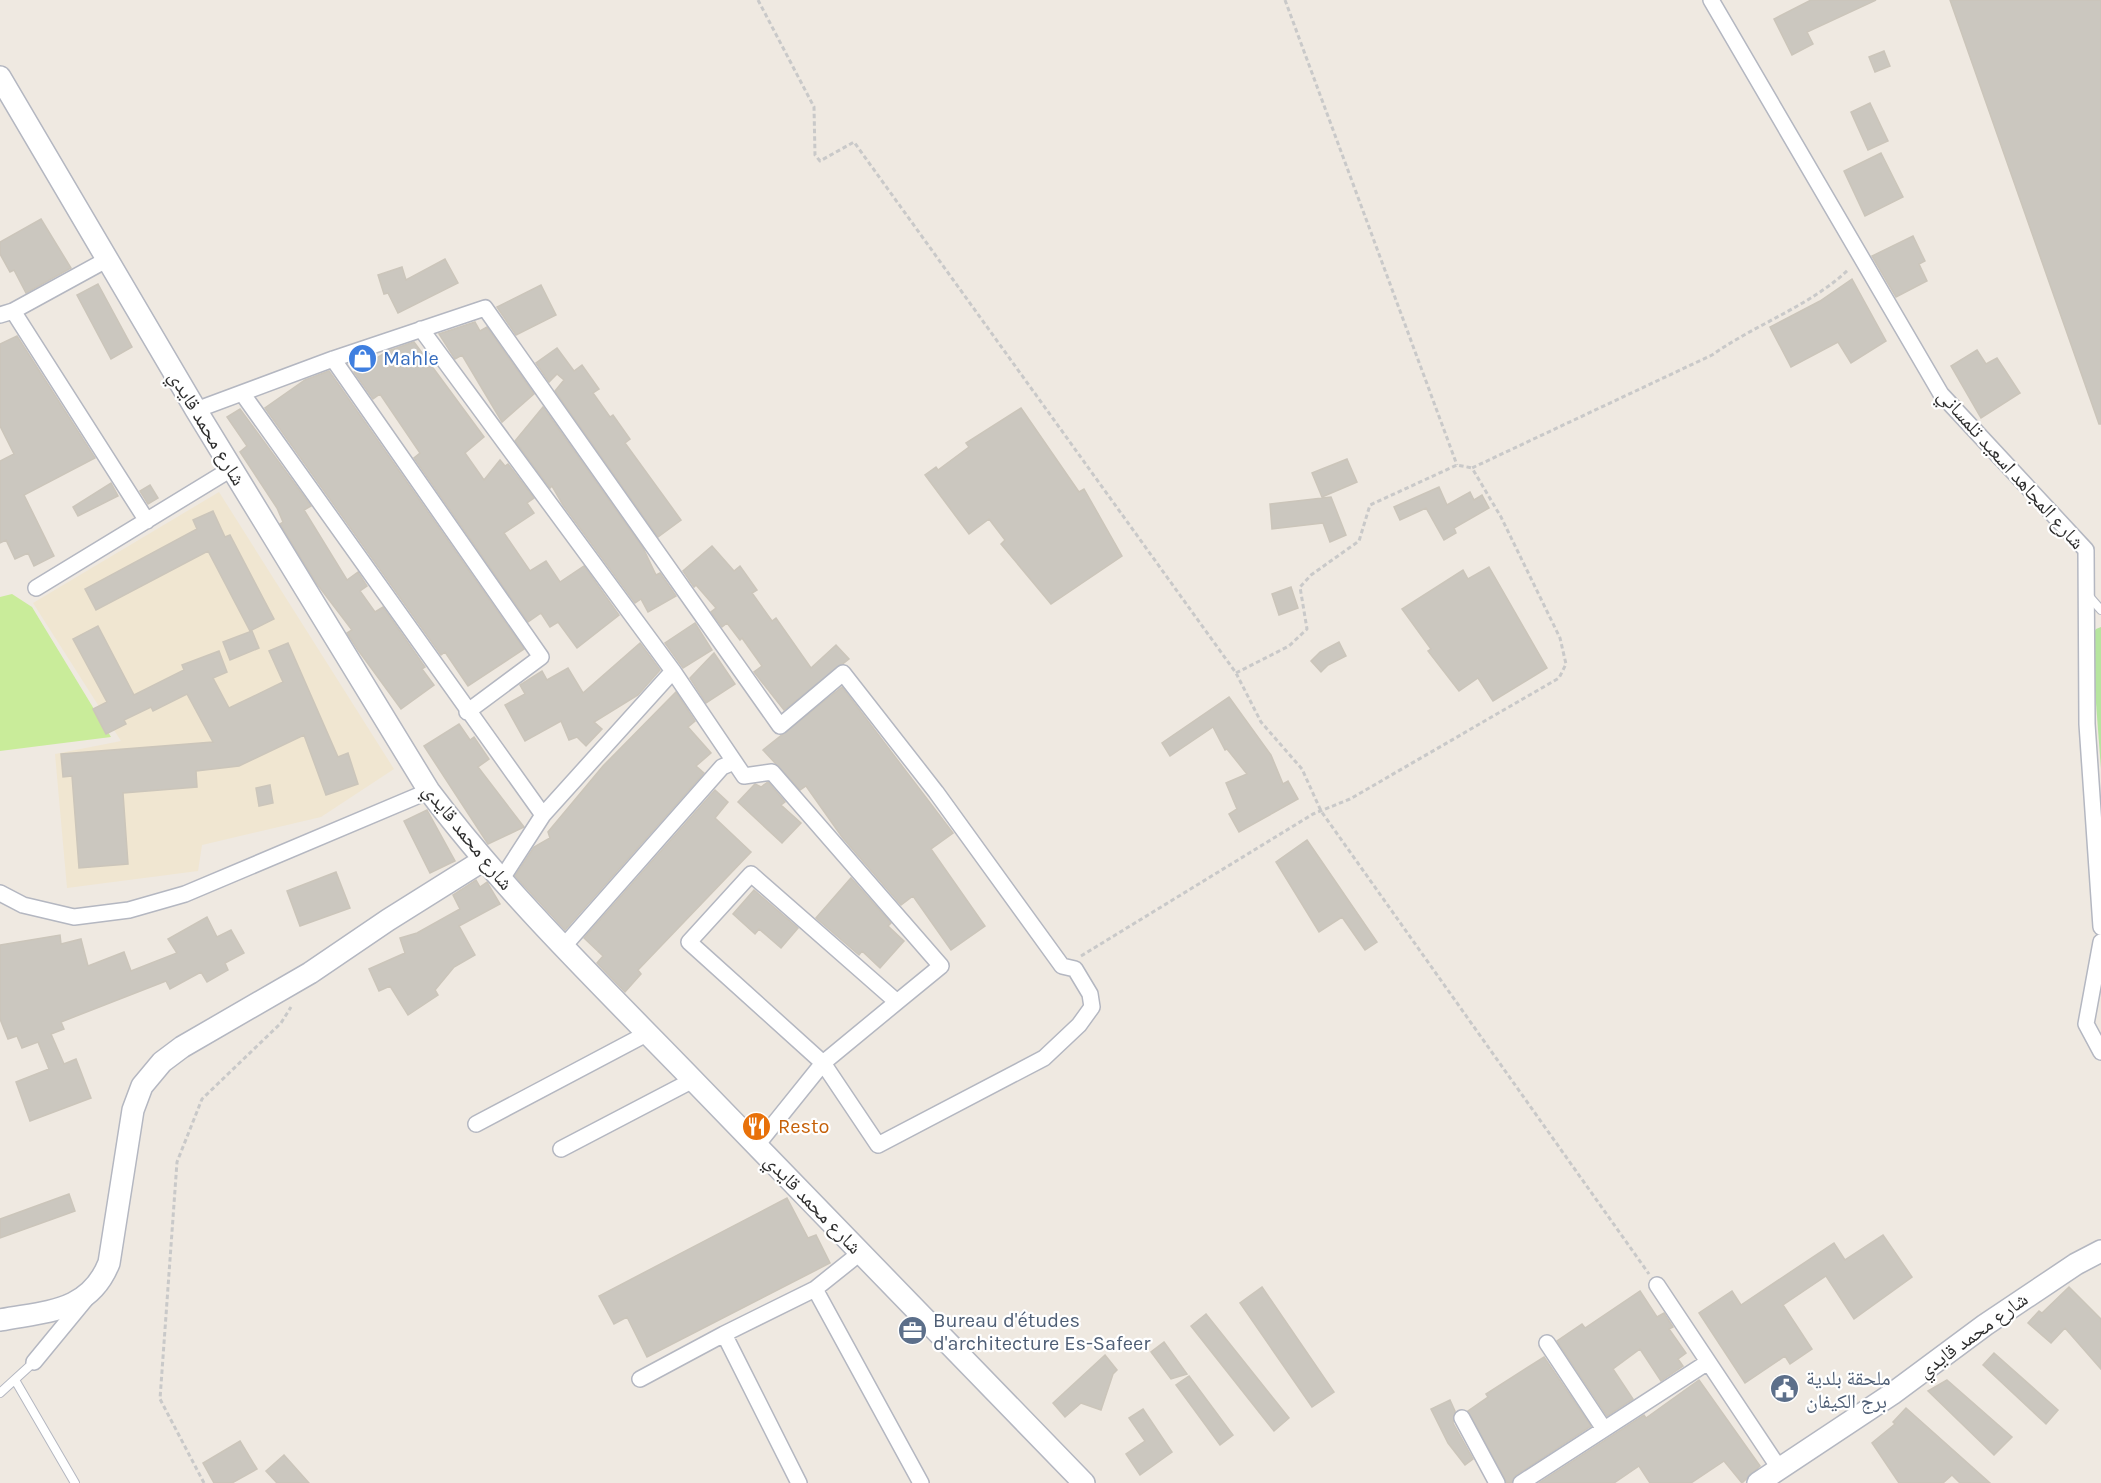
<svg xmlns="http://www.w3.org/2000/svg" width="2101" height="1483" viewBox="0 0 2101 1483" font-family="Karla,'Noto Naskh Arabic',sans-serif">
<rect width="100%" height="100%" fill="#efe9e1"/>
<path fill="#f0e6d1" d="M219 492 394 769 321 817 202 845 198 871 67 888 55 754 121 741 33 603Z"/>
<path fill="#b6e59e" d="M2101 627V769L2091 637 2096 629Z"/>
<path fill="#c9ec9a" d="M12 594 32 607 111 737 0 751V597Z"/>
<path fill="#cbc7bf" stroke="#cbc5ba" stroke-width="1.5" d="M1811 0H1876L1807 32 1813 44 1792 55 1774 19Z
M1950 0H2101V424H2099Z
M1884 51 1890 66 1875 72 1869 57Z
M1870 103 1888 141 1868 150 1851 112Z
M1881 153 1903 197 1865 216 1844 171Z
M41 219 71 268 26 293 14 270 10 272 0 254V242Z
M1913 236 1925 261 1919 264 1927 281 1896 297 1872 256Z
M445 259 458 283 398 313 388 293 384 294 378 275 402 267 406 280Z
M1852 279 1886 341 1851 363 1838 342 1791 367 1770 327 1820 301Z
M98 284 132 347 111 359 77 295Z
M541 285 556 315 516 335 497 307Z
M475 322 480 331 487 327 534 394 502 422 462 355 455 359 439 334Z
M17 336 95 458 24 495 54 556 34 566 28 553 15 559 6 540 0 543V461L14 454 0 426V344Z
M414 342 484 437 465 453 484 480 500 460 505 466 508 464 534 498 527 503 534 513 504 533 530 571 546 561 560 582 584 566 619 615 577 648 558 622 550 627 541 613 528 622 414 458 420 453 380 394 373 399 354 372 388 351Z
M557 348 574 371 582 365 599 389 593 393 610 417 613 415 630 439 625 443 681 520 658 537 555 391 564 380 557 374 549 382 536 363Z
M1977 350 1986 364 1997 358 2020 393 1981 418 1951 366Z
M329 371 524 649 468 686 445 652 441 655 265 408 305 380Z
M543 407 643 548 656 575 660 573 676 596 648 612 641 599 635 603 563 505 552 486 550 488 515 441Z
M1021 408 1079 492 1084 489 1122 556 1051 604 1001 544 1005 540 989 519 969 534 925 475 936 467 938 470 969 447 966 443Z
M240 409 311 506 304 510 347 580 358 572 367 586 360 591 375 612 383 607 425 667 422 669 434 685 401 709 358 650 347 633 352 630 317 584 280 524 283 522 277 508 240 452 247 446 227 417Z
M1347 459 1357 482 1322 497 1312 473Z
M111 483 118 496 78 516 73 507Z
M150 485 158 498 148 504 140 491Z
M1439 487 1447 505 1470 492 1474 500 1482 495 1489 508 1454 528 1456 533 1444 540 1426 508 1400 520 1394 507Z
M1331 497 1346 535 1330 542 1323 523 1272 529 1270 504Z
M213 511 225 537 230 535 274 619 250 631 208 551 96 610 85 589 197 529 193 520Z
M712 546 734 571 740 566 757 590 752 593 772 621 776 618 811 668 836 645 849 659 784 710 754 672 762 666 742 638 740 640 727 623 722 627 711 612 716 608 696 585 694 587 683 571Z
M1489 567 1547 668 1493 701 1478 678 1459 691 1428 651 1431 649 1402 609 1463 570 1468 579Z
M1291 587 1298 608 1279 615 1272 594Z
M695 623 712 650 683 668 665 643Z
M98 626 134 695 184 670 182 665 219 651 227 672 213 678 229 708 283 682 269 651 288 643 338 757 348 753 358 784 326 795 304 735 239 766 196 771 197 787 123 793 128 864 79 868 72 776 63 777 61 754 213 742 187 694 153 711 151 707 124 720 126 724 106 734 93 709 107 702 73 639Z
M252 631 259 648 230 660 223 642Z
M1339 642 1346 656 1328 665 1321 672 1311 661 1320 652Z
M640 643 660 670 638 695 594 722 602 729 586 746 577 737 569 740 561 721 525 741 505 705 525 694 520 685 542 671 547 680 568 668 583 693Z
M714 653 735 684 706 703 690 678Z
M842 687 953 833 931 849 985 926 951 950 913 896 901 905 842 837 806 786 800 790 763 750Z
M676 692 695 721 688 727 711 753 696 766 704 773 565 930 515 876 534 847 550 838 548 832 603 766Z
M1229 697 1271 755 1283 784 1288 781 1298 799 1239 832 1229 814 1237 809 1226 783 1247 774 1227 749 1225 750 1213 727 1170 756 1162 743Z
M459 724 470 740 474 737 489 759 478 767 524 827 488 844 424 746Z
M768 782 785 802 781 805 801 823 782 843 738 802 755 784 761 787Z
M270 785 273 803 259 806 256 788Z
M715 790 728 802 715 818 751 852 638 970 641 974 625 992 597 963 603 956 584 938Z
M427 810 455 861 430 873 404 821Z
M1307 840 1377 942 1365 950 1342 917 1319 932 1276 862Z
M336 872 350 908 300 926 287 891Z
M851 878 891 923 888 926 904 941 880 968 862 951 859 955 816 918Z
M476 880 480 887 487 882 500 904 459 926 475 955 454 967 435 990 438 995 408 1015 390 986 379 991 369 969 405 953 400 938 417 933 460 909 453 895Z
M754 890 798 928 781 948 759 929 755 934 733 914Z
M207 917 217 937 231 930 244 953 225 963 228 970 207 982 201 972 170 989 166 981 61 1022 64 1029 51 1034 64 1064 76 1059 91 1098 30 1121 16 1082 49 1069 38 1042 22 1048 17 1036 8 1039 0 1019V945L60 935 61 944 81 939 88 966 124 952 131 971 177 953 168 939Z
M69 1194 75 1211 0 1238V1219Z
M787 1198 808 1238 816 1235 830 1263 647 1357 627 1317 614 1324 599 1296Z
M1883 1235 1912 1277 1854 1319 1826 1276 1783 1305 1812 1349 1790 1364 1785 1356 1745 1383 1699 1313 1732 1291 1741 1305 1834 1243 1845 1260Z
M1262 1287 1334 1392 1312 1407 1240 1303Z
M2069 1287 2101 1319V1369L2065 1328 2051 1343 2028 1323 2039 1311 2042 1313Z
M1640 1291 1657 1317 1664 1313 1673 1327 1669 1329 1686 1353 1678 1359 1683 1366 1661 1381 1640 1349 1613 1369 1633 1399 1607 1416 1557 1341 1582 1324 1585 1328Z
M1206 1314 1289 1418 1274 1431 1191 1326Z
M1164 1342 1187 1374 1171 1379 1151 1352Z
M1994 1353 2058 1410 2046 1424 1983 1365Z
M1105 1355 1117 1370 1113 1374 1101 1410 1081 1403 1065 1417 1053 1403Z
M1544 1357 1591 1426 1516 1475 1511 1483H1507L1468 1411 1488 1397 1486 1394Z
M1189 1376 1233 1435 1220 1445 1176 1385Z
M1699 1380 1760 1466 1742 1483 1724 1461 1691 1483H1650L1639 1466 1614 1483H1539L1644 1415 1646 1418Z
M1947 1380 2012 1437 1994 1455 1928 1391Z
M1450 1400 1455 1411 1453 1423 1473 1459 1465 1465 1448 1443 1431 1409Z
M1906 1408 1990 1483H1960L1952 1475 1943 1483H1899L1872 1443 1895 1424 1893 1422Z
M1143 1409 1172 1452 1140 1475 1126 1454 1145 1441 1129 1418Z
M240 1441 257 1469 232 1483H214L203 1463Z
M284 1455 309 1483H277L266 1471Z"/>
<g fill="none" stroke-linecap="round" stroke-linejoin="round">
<defs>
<path id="lane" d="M2088 595 2101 610
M15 1380 75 1483
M0 1393 34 1362"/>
<path id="street" d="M1711 0 1941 394 2086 550 2087 724 2101 927
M13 311 147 521
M0 315 13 311 108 259
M421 329 673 671 744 776 772 772 941 966 897 1002 751 874 689 942 823 1063 757 1145
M333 359 541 657 467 712
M242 393 543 815
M196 410 333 359 485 308 780 726 843 673 936 792 1062 966 1075 969 1090 994 1092 1007 1079 1025 1044 1058 878 1145 823 1063 897 1002
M36 588 231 469
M501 880 543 815 673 671
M0 893 23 905 74 917 129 910 185 894 429 791
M2101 942 2086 1024 2101 1052
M564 946 722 767 734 762
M476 1124 648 1033
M561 1149 693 1080
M1657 1285 1779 1468
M815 1289 921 1483
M1547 1343 1604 1429
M34 1362 85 1300
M640 1379 724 1334
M1462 1418 1497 1483
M799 1483 724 1334 815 1289 860 1253
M1521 1483 1708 1362"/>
<path id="secondary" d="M0 77 196 410 429 791C508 896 603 987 694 1081 824 1215 954 1349 1084 1483
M0 1320C46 1311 89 1313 109 1263L133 1110 142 1086 162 1062 182 1047 310 973 388 920 482 861
M1758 1483 1892 1394 1985 1325 2076 1264 2101 1251"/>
</defs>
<use href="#lane" stroke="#b4b7c1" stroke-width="10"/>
<use href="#street" stroke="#b4b7c1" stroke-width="18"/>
<use href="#secondary" stroke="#b4b7c1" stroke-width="24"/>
<path stroke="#c9c9c9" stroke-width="3" stroke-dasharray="4.5 3" stroke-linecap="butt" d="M758 0 814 107 815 155 820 161 854 142 1236 673 1261 722 1302 769 1321 811 1649 1274
M1285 0 1457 465
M1236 673 1289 646 1307 629 1300 587 1311 575 1359 541 1370 505 1457 465 1472 468
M1081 956 1313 814 1350 799 1559 678 1566 664 1560 638 1501 517 1472 468 1712 355C1756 324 1812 305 1849 269
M204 1483 160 1399 177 1162 202 1099 281 1023 291 1007"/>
<use href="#lane" stroke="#fff" stroke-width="8"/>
<use href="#street" stroke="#fff" stroke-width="15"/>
<use href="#secondary" stroke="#fff" stroke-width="21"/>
</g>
<defs>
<symbol id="shop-disc" viewBox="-11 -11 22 22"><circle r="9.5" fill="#3f7fe0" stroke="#fff"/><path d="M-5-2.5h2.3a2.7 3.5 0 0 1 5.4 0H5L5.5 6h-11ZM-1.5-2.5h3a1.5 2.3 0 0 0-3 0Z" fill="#fff"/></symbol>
<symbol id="restaurant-disc" viewBox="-11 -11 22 22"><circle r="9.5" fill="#e8710a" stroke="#fff"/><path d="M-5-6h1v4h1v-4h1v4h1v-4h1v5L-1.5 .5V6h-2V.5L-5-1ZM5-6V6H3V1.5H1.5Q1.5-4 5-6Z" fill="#fff"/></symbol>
<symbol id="office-disc" viewBox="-11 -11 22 22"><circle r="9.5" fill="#5c6f8a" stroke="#fff"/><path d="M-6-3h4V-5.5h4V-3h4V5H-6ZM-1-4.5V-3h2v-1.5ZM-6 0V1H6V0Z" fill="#fff"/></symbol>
<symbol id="civic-disc" viewBox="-11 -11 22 22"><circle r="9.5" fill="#5c6f8a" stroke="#fff"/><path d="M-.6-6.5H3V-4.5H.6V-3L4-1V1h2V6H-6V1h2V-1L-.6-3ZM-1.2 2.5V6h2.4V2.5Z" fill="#fff"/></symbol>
</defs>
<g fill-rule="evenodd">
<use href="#shop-disc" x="346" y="342" width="33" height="33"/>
<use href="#restaurant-disc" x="740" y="1110" width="33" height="33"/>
<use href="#office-disc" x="896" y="1314" width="33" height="33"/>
<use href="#civic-disc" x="1768" y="1372" width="33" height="33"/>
</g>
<g text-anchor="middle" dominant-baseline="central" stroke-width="4.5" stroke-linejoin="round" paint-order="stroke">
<g font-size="20" fill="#366cbe" stroke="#fff" text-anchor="start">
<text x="383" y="358">Mahle</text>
</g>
<g font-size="20" fill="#2e2e2e" stroke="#fff">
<text transform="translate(207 428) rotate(59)">شارع محمد قايدي</text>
<text transform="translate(2011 469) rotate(48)">شارع المجاهد اسعيد تلمساني</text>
<text transform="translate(468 837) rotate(51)">شارع محمد قايدي</text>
<text transform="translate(813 1204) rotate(46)">شارع محمد قايدي</text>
<text transform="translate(1973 1335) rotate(-36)">شارع محمد قايدي</text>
</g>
<g font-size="20" fill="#c56008" stroke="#fff" text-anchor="start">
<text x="778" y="1126">Resto</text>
</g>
<g font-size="20" fill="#4e5e75" stroke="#fff" text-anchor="start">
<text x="933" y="1320">Bureau d'études<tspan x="933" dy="23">d'architecture Es-Safeer</tspan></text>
<text x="1806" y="1378">ملحقة بلدية<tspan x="1806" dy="23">برج الكيفان</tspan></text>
</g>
</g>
</svg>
